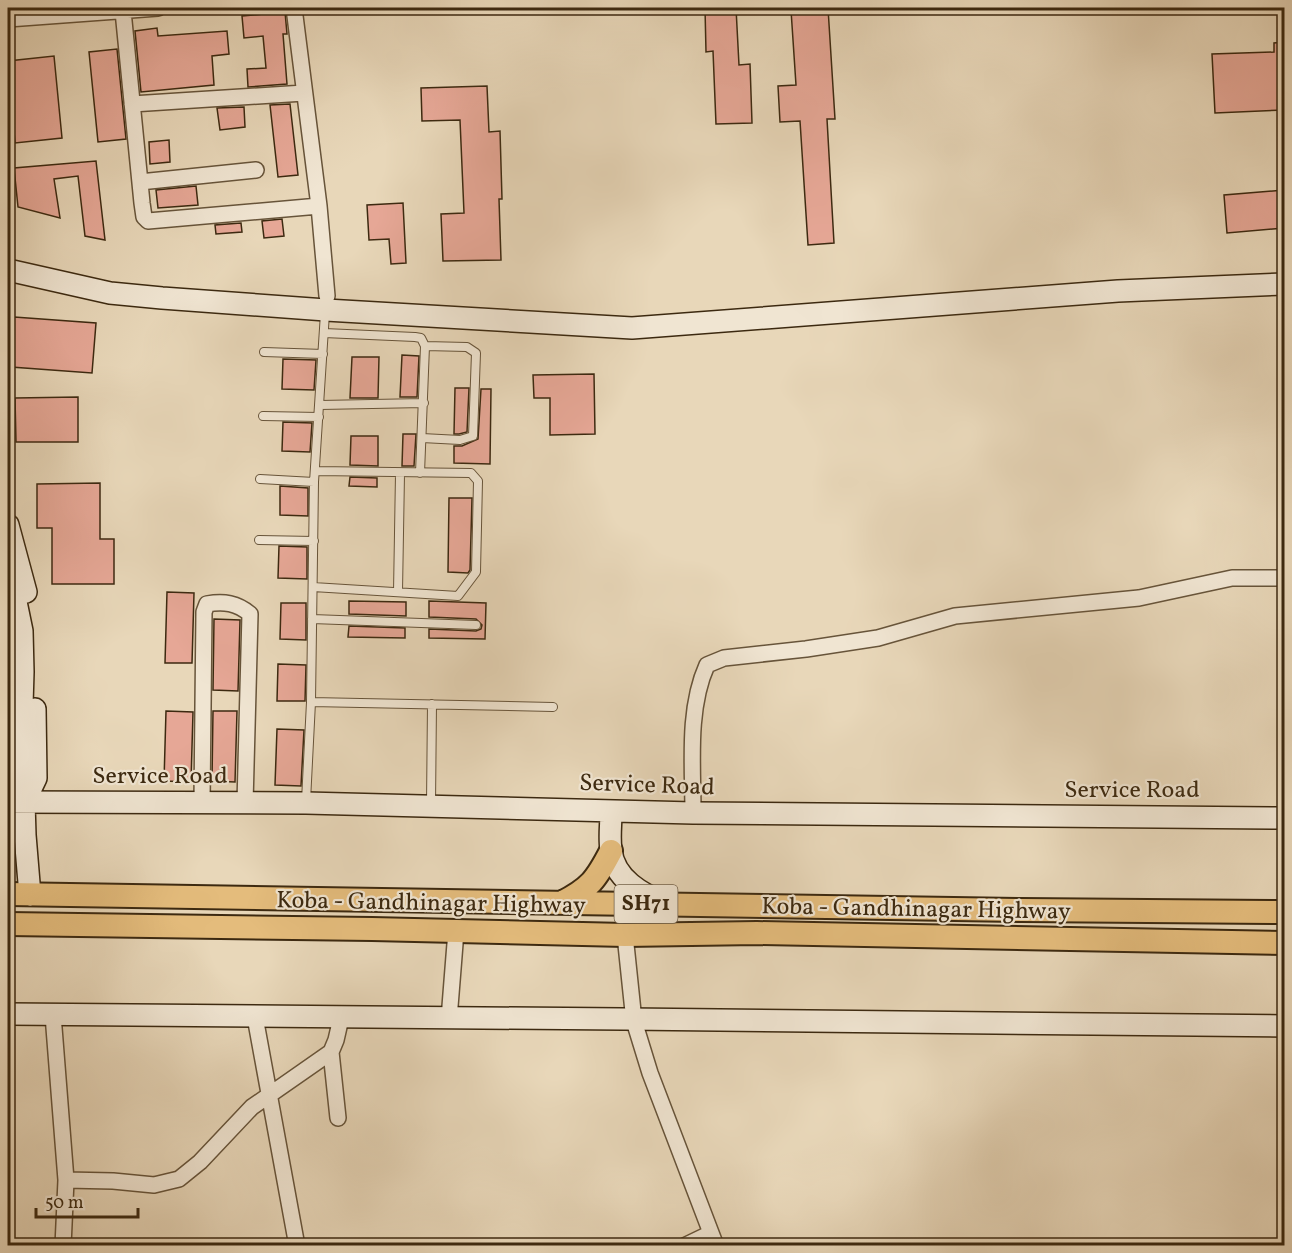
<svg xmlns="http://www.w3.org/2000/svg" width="1292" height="1253" viewBox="0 0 1292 1253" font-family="Vollkorn,serif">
<rect width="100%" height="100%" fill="#e8d7b9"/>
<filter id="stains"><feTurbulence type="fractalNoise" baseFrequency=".00333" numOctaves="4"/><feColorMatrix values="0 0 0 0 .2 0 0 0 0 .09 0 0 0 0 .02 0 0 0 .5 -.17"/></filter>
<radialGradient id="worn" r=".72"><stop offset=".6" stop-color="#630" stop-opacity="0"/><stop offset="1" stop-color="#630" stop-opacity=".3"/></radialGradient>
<path fill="#e6a796" stroke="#3c2910" stroke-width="1.5" d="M705 8H736L739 65 750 64 752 123 716 124 713 51 706 52Z
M828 8 835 119H827L834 243 808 245 800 121 780 122 778 86 796 85 791 10Z
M285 12 287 34H283L287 84 248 87 247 69 266 68 263 36 244 38 242 16Z
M157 28 158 36 227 31 229 54 212 56 214 85 141 92 135 31Z
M1284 42V110L1215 113 1212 54 1274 52V43Z
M117 49 126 139 98 142 89 52Z
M54 56 62 138 15 143 8 61Z
M487 86 489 132 500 131 502 199H499L501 260 443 261 441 214 464 213 460 120 422 121 421 88Z
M290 104 298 175 278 177 270 105Z
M244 107 245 127 220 130 217 108Z
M169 140 170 162 150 164 149 142Z
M96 161 105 240 85 236 78 176 54 179 60 218 18 207 14 168Z
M196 186 198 205 158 208 156 190Z
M1284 190V228L1227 233 1224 195Z
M403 203 406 263 391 264 389 239 369 240 367 205Z
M282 219 284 236 264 238 262 221Z
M241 223 242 232 216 234 215 225Z
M14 317 96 323 92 373 11 367Z
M402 355 419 356 417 397H400Z
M352 357H379L378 398H350Z
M283 359 316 360 314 390 282 389Z
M594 374 595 434 550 435V398H534L533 375Z
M455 388H469L467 432 459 434H454Z
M481 389H491L490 464 454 463V446H462L478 439Z
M78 397V442H16L15 398Z
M283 422 312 423 310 452 282 451Z
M403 434H416L414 466H402Z
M351 436H378V466L350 465Z
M350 477 377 478V487L349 486Z
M100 483V539H114V584H52V528H37V484Z
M280 486 308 488V516L280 515Z
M449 498H472L470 570 468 573 448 572Z
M279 546 307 547V579L278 578Z
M167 592 194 593 192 663H165Z
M349 601 406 602V616L349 614Z
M429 601 486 603 485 639 429 638V629L476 631 481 629 482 625 476 619 429 617Z
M281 603H306V640L280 639Z
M214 619 240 620 238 691 213 690Z
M349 626 405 628V638L348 637Z
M278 664 306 665 305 701H277Z
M166 711 193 712 191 782 164 781Z
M213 711H237L235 782 212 781Z
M277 729 304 730 301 786 275 785Z"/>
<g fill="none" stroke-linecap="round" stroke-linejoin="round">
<defs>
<path id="lane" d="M324 333 415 337 421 338 425 346 420 473
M264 352 323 354
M320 405 424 403
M263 416 319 417
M422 438 460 440 473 436 476 353 467 347 425 346
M260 479 314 482
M259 540 314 541
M313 587 458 596 476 572 478 481 471 473 316 471
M398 592 400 474
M312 619 476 625
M311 702 553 707
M306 801 311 702 314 482 325 313
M431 804 432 704"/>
<path id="street" d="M294 8 319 206 327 296
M123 11 142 203 144 217 148 221 319 206
M8 19 158 8
M132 104 304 93
M140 182 256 170
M202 802 204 612 207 604C224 601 237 603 250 614L245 803
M693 813C693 766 687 709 707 665L724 658 806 649 878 638 955 616 1139 598 1232 578H1284
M625 935 634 1021 650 1073 716 1246
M53 1015 66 1180 63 1246
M255 1017 297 1246
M449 1019 456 931
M331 1052 338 1118
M66 1180 113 1181 154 1185 179 1179 200 1162 252 1107 331 1052 336 1040 341 1018
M684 1246 711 1233"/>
<path id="secondary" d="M8 270 110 293 162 298 326 310 632 328 1118 291 1284 284
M8 525 26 592
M8 573 14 592 22 631 23 672 20 772 24 802 25 835 30 895
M25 801 36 778 35 709
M8 802 306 803 693 813 1284 818
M611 812C611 824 609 838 611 850 614 879 642 894 666 904
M8 1014C433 1018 859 1020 1284 1026"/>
<path id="primary" d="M8 894 1022 910 1284 912
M561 903C590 888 596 880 611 851
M8 924 372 929 625 935 757 933 1284 943"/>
</defs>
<use href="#lane" stroke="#67543a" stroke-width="10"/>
<use href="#street" stroke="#67543a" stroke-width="18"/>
<use href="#secondary" stroke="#3c2910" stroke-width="24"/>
<use href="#primary" stroke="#3c2910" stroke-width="26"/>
<use href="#lane" stroke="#f0e5d2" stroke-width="8"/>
<use href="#street" stroke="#f0e5d2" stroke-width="15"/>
<use href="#secondary" stroke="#f0e5d2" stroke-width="21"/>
<use href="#primary" stroke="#e4bc7c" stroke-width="22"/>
</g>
<g text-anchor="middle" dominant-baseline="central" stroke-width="4.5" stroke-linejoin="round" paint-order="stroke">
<rect fill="#f0e5d2" stroke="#72614a" stroke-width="1.5" x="614.5" y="885" width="63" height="38" rx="4.5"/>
<g font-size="22" font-weight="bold" fill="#3c2910">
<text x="646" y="904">SH71</text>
</g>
<g font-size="24" fill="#3c2910" stroke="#f0e5d2">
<text x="160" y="777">Service Road</text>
<text transform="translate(647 786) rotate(2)">Service Road</text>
<text x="1132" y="791">Service Road</text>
<text transform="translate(431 904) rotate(1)">Koba - Gandhinagar Highway</text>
<text transform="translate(916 910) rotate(1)">Koba - Gandhinagar Highway</text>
</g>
</g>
<rect width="1292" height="1253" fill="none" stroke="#e8d7b9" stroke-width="30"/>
<rect x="9" y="9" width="1274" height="1235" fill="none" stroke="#3c2910" stroke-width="3"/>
<rect x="15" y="15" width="1262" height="1223" fill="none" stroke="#3c2910" stroke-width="1.5"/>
<path d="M36 1208v9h102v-9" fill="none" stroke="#3c2910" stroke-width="3"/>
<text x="45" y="1208" font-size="18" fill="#3c2910" stroke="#f0e5d2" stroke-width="4.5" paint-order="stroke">50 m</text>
<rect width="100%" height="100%" filter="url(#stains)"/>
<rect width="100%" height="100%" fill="url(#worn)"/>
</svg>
